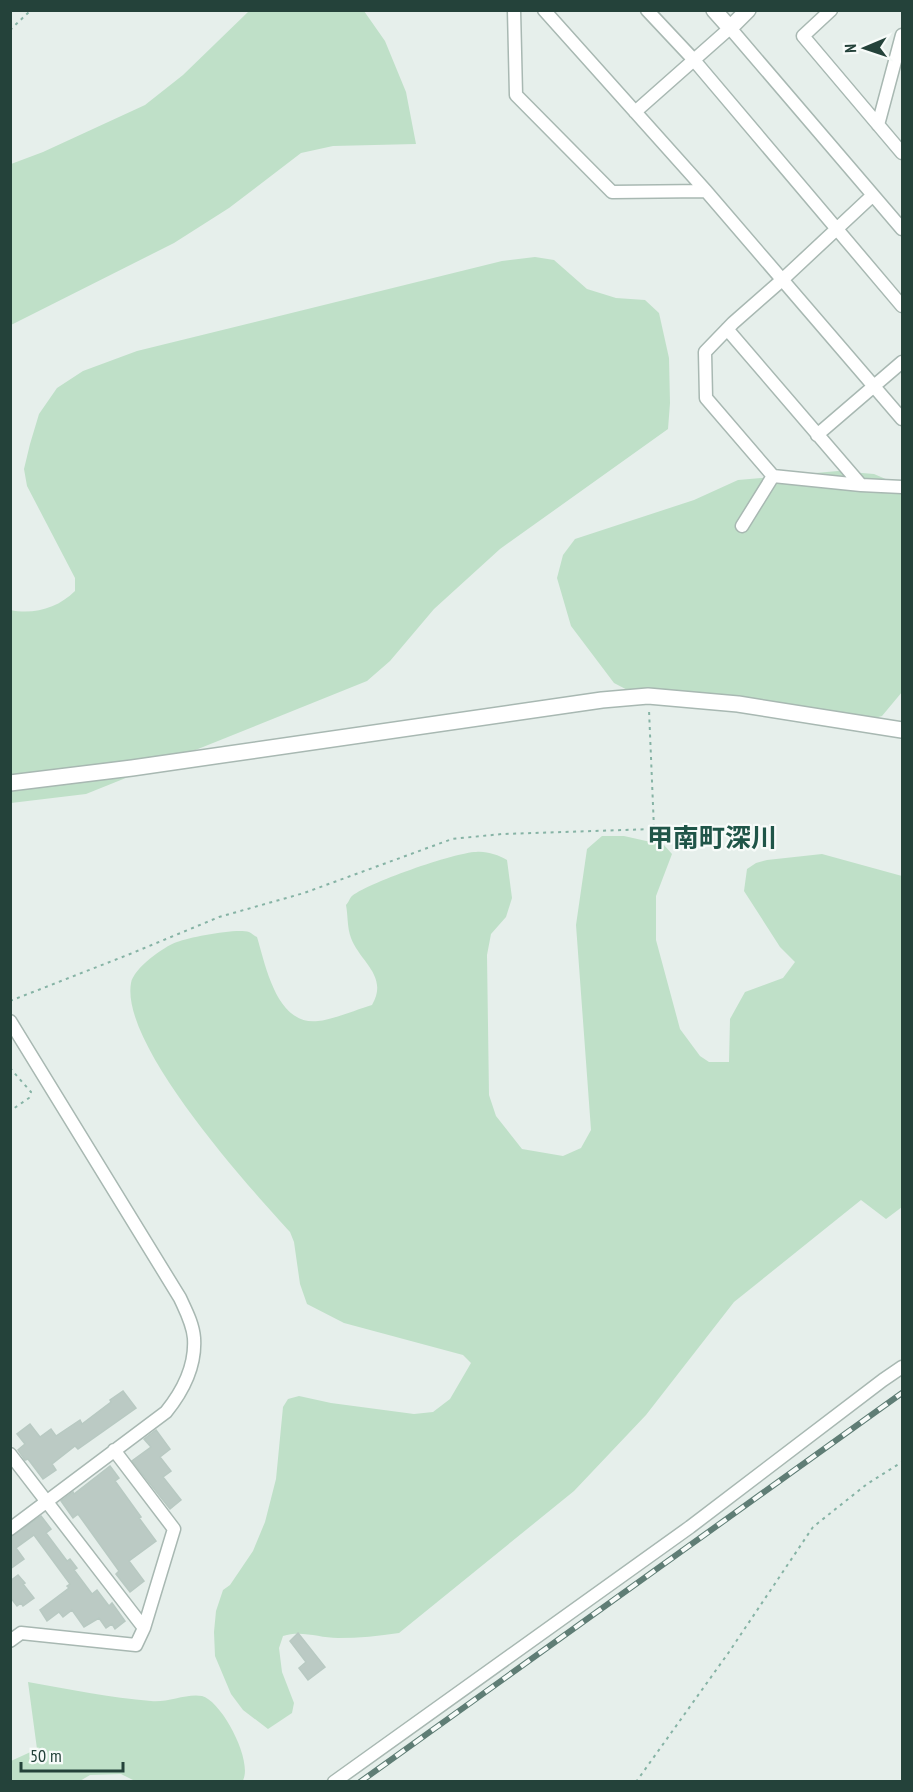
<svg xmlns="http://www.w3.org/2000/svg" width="913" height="1792" viewBox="0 0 913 1792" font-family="'PT Sans Narrow','Noto Sans JP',sans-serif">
<rect width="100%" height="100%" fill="#e6efeb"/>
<path fill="#bfe0c8" d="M249 11H364L385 41 406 92 416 144 333 146 301 153 229 208 174 243 11 325V164L43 152 145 105 183 75Z
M535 257 554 260 587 289 616 298 645 300 659 313 669 358 670 403 668 429 500 549 434 609 390 661 367 681 86 794 11 803 10 610C34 615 58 608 75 591V578L27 486 24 469 30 444 39 414 57 388 83 371 137 351 502 261Z
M838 471 874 474 902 486V692L882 716 847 726 637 695 614 683 571 626 557 578 563 555 575 539 694 500 738 480Z
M602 836H624L664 845 672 854 656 896V940L680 1029 700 1056 709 1062H729L730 1019 745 992 783 978 795 962 780 947 744 891 747 869 756 863 767 860 822 854 902 876V1207L886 1219 861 1200 734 1302 646 1415 574 1491 399 1633C379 1636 359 1638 338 1638 319 1638 302 1630 283 1636L279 1648 282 1672 294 1703 292 1713 268 1729 243 1710 231 1694 215 1656 214 1632 216 1611 223 1590 230 1585 253 1551 265 1522 276 1479 283 1407 288 1399 299 1396 331 1403 414 1414 433 1412 450 1399 471 1363 463 1355 344 1323 307 1304 300 1284 294 1242 290 1232C249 1187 120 1045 131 983 134 968 163 947 177 942 191 937 236 928 249 932 252 933 254 936 257 937 266 967 277 1026 318 1021 332 1020 358 1009 372 1005 389 976 360 962 351 938 347 928 348 915 346 905 348 903 349 900 351 897 364 884 456 852 476 852 487 851 498 855 507 860L512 898 506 917 491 934 487 955 489 1095 496 1116 522 1149 563 1156 581 1148 591 1130 576 925 587 849Z
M28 1682C68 1689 111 1698 151 1701 167 1703 187 1693 202 1696 222 1701 255 1764 242 1782H137L121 1774 90 1775 80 1781H11V1761L37 1749Z"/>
<path fill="#bbcac4" stroke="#b8c9c2" stroke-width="1.5" d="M123 1391 136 1408 78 1449 75 1446 52 1464 56 1470 43 1479 28 1459 25 1460 18 1450 25 1444 17 1434 30 1424 40 1437 51 1429 56 1436 80 1420 82 1424 111 1402 110 1400Z
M156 1430 170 1449 160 1457 171 1471 163 1477 181 1500 170 1509 132 1461 151 1447 144 1439Z
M110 1466 119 1478 115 1481 141 1517 139 1518 156 1541 129 1561 144 1581 130 1592 116 1574 119 1571 78 1514 73 1518 61 1501 73 1492 74 1494Z
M41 1516 51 1529 46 1533 67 1561 70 1559 77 1568 74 1570 92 1594 97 1590 109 1606 112 1603 125 1621 115 1629 112 1624 106 1628 99 1618 84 1627 72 1610 63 1617 59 1612 47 1621 40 1610 69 1588 67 1586 70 1584 34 1535 16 1548 24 1559 10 1569V1537Z
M18 1575 25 1583 23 1584 34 1598 23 1606 21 1603 17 1606 10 1597V1581Z
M298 1633 325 1667 308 1680 299 1668 306 1662 290 1641Z"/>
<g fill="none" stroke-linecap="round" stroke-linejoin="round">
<defs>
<path id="minor" d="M514 10 516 95 612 192 706 191
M544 10 706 191 902 419
M647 10 693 59 902 306
M831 10 803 36 902 153
M635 112 730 28 902 229
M878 125 902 35
M873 195 782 280 733 323 705 352 706 398 773 476 861 485 902 487
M727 329 861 485
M817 435 902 362
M742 526 773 476
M10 1021 180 1298C186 1311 193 1324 194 1338 196 1367 183 1391 166 1412L10 1529
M10 1454 144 1628
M10 1641 21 1633 136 1645 144 1628 174 1529 114 1450
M334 1782 690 1527 883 1380 902 1367"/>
<path id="tertiary" d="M714 10 730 28 748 10
M10 783 132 768 602 700 648 696 738 704 902 730"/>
</defs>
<use href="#minor" stroke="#a8b8b2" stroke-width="15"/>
<use href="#tertiary" stroke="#a8b8b2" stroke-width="18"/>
<path stroke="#86b3a5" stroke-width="2" stroke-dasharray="3 4.5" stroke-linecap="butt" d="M10 30 31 10
M10 1001 130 954 219 917 304 893 452 839 502 834 654 829 649 710
M10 1068 31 1092 29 1098 10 1111
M636 1782 729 1652 813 1527 867 1484 902 1462"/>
<use href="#minor" stroke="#fff" stroke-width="12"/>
<use href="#tertiary" stroke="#fff" stroke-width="15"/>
<defs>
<path id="rail" d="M360 1782 902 1393"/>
</defs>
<use href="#rail" stroke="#5f7d75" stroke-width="6"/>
<use href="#rail" stroke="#f7fbf9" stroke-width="4" stroke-dasharray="11" stroke-linecap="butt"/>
</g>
<g text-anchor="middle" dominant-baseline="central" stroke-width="4.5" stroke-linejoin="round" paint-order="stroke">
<g font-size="26" font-weight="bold" fill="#1f5548" stroke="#f7fbf9">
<text x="712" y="837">甲南町深川</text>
</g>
</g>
<rect width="913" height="1792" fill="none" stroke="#24423a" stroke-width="24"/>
<g transform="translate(865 48) rotate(268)" stroke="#f7fbf9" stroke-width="4.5" paint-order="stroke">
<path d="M0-4.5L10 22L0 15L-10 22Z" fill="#24423a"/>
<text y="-9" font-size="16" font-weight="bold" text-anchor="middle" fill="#24423a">N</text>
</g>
<path d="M21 1762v9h102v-9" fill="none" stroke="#24423a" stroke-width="3"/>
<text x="30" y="1762" font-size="18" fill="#24423a" stroke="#f7fbf9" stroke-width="4.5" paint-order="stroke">50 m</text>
</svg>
